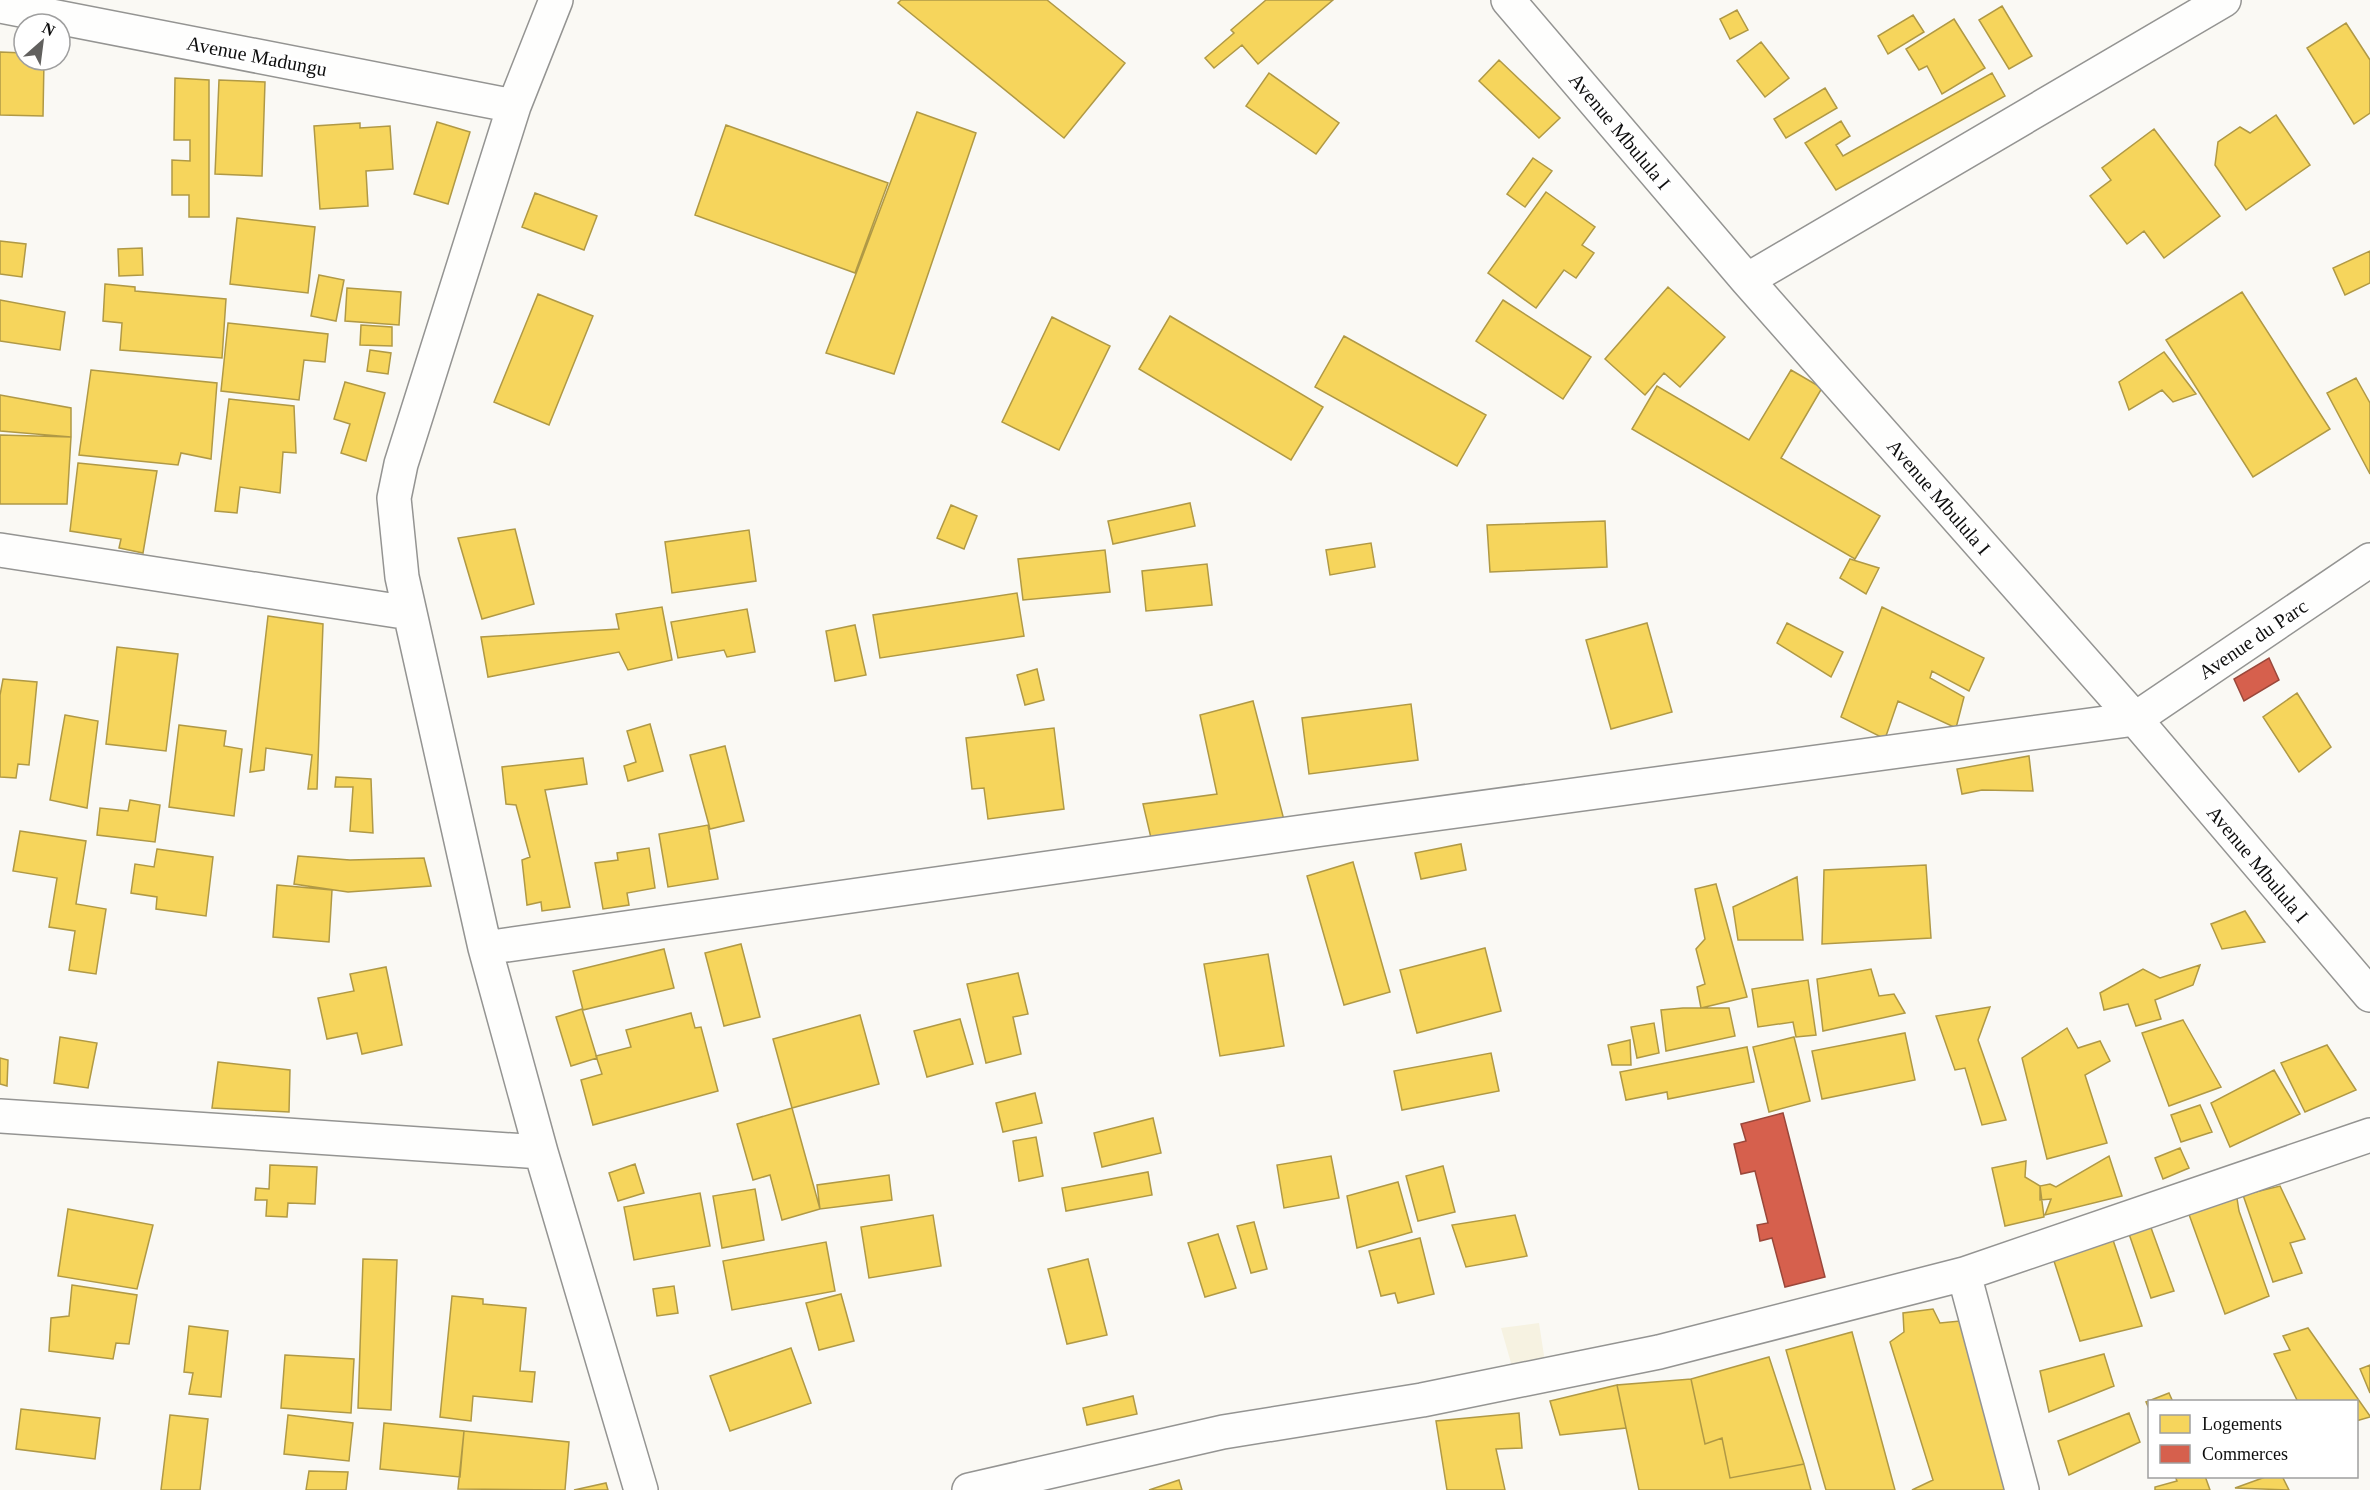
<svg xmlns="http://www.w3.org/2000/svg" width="2370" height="1490" viewBox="0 0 2370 1490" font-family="'Times New Roman',serif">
<rect width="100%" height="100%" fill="#faf9f4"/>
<path fill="#f6f2e1" d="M1539 1323 1545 1362 1513 1370 1501 1328Z"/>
<path fill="#f6d55c" stroke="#b09945" stroke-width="1.5" d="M901 0H1047L1125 63 1064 138 898 3Z
M1266 0H1333L1258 64 1242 45 1214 68 1205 58 1234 33 1231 30Z
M2002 6 2032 56 2009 69 1979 20Z
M1737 10 1748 30 1730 39 1720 19Z
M1913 15 1924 32 1888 54 1878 36Z
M1954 19 1985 68 1942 94 1927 66 1919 70 1906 49Z
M2346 23 2370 60V113L2354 124 2307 48Z
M1761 42 1789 78 1765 97 1737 61Z
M0 52 24 53V60H44L43 116 0 115Z
M1499 60 1560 118 1539 138 1479 81Z
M1269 73 1339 123 1316 154 1246 106Z
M1992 73 2005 96 1836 190 1805 143 1841 121 1850 136 1836 145 1843 156Z
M175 78 209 80V217H189V195H172V160L190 161V140H174Z
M219 80 265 82 262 176 215 174Z
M1825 88 1837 108 1786 138 1774 119Z
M917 112 976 133 894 374 826 353Z
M2276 115 2310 165 2246 210 2215 165 2218 142 2240 127 2250 133Z
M437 122 470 132 448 204 414 194Z
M360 123V128L390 126 393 169 366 171 368 206 320 209 314 126Z
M726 125 888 183 855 273 695 215Z
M2154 129 2220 216 2164 258 2144 231 2127 244 2090 196 2111 180 2102 168Z
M1533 158 1552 171 1525 207 1507 194Z
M1546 192 1595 227 1582 245 1594 253 1576 278 1564 270 1536 308 1488 273Z
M535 193 597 216 584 250 522 227Z
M237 218 315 227 308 293 230 284Z
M0 241 26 244 22 277 0 274Z
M142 248 143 275 119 276 118 249Z
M2370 251V283L2345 295 2333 268Z
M319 275 344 280 336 321 311 316Z
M105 284 135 287V291L226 299 222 358 120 350 122 323 103 321Z
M1668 287 1725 337 1680 387 1664 373 1645 395 1605 359Z
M347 288 401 292 399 325 345 321Z
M2242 292 2330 429 2253 477 2166 340Z
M538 294 593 316 549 425 494 402Z
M0 300 65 312 60 350 0 341Z
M1503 300 1591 357 1563 399 1476 341Z
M1170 316 1323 407 1291 460 1139 369Z
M1052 317 1110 346 1059 450 1002 422Z
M228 323 328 334 325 362 304 360 299 400 221 391Z
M361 325 392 327V346L360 345Z
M1344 336 1486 415 1457 466 1315 387Z
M370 350 391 353 388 374 367 371Z
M2164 352 2196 394 2173 402 2162 390 2129 410 2119 382Z
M91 370 217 383 211 459 181 453 178 465 79 455Z
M1791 370 1822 388 1781 458 1880 516 1855 559 1632 429 1657 386 1749 440Z
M2356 378 2370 403V474L2327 393Z
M345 382 385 393 366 461 341 453 350 424 334 419Z
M0 395 71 408V437L0 431Z
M229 399 294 406 296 453 283 452 280 493 240 487 237 513 215 511Z
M0 435 71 437 67 504H0Z
M78 463 157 471 143 553 119 548 121 539 70 531Z
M1190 503 1195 526 1113 544 1108 521Z
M951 505 977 516 964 549 937 538Z
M1605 521 1607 567 1490 572 1487 525Z
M515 529 534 604 482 619 458 538Z
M749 530 756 581 672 593 665 542Z
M1371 543 1375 567 1330 575 1326 550Z
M1105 550 1110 592 1023 600 1018 559Z
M1850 559 1879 568 1866 594 1840 578Z
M1207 564 1212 605 1146 611 1142 571Z
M1017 593 1024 636 880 658 873 615Z
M662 607 672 660 628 670 619 652 488 677 481 637 619 629 616 614Z
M1882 607 1984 658 1969 691 1932 671 1930 678 1964 697 1956 728 1898 701 1885 739 1841 717Z
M747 609 755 652 727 657 724 650 678 658 671 622Z
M268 616 323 624 317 789H308L312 755 266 748 264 770 250 772Z
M1647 623 1672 712 1611 729 1586 640Z
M1787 623 1843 652 1831 677 1777 643Z
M855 625 866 675 835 681 826 631Z
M117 647 178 654 166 751 106 744Z
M1037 669 1044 700 1025 705 1017 675Z
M3 679 37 682 29 765 18 764 16 778 0 777V695Z
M2297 693 2331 747 2299 772 2263 717Z
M1253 701 1284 820 1151 838 1143 804 1217 794 1200 715Z
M1411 704 1418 760 1309 774 1302 718Z
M65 715 98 721 87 808 50 800Z
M650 724 663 771 628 781 624 766 636 762 627 731Z
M179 725 226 731 224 746 242 749 234 816 169 807Z
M1054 728 1064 809 988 819 984 788 972 789 966 738Z
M725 746 744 821 710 829 690 755Z
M2029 756 2033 791 1982 790 1962 794 1957 769Z
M583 758 587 784 545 790 570 907 542 911 541 902 527 905 522 860 530 857 516 805 506 804 502 767Z
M336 777 371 779 373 833 350 831 353 787H335Z
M130 800 160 805 155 842 97 835 100 808 128 811Z
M708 825 718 879 668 887 659 834Z
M20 831 86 841 76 904 106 909 96 974 69 970 75 931 49 927 57 878 13 871Z
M1461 844 1466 870 1421 879 1415 853Z
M649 848 655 888 627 893 629 905 603 909 595 863 618 860 617 853Z
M157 849 213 857 206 916 156 909 157 897 131 893 135 864 154 867Z
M298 856 350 860 424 858 431 886 348 892 294 884Z
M1353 862 1390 992 1344 1005 1307 876Z
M1926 865 1931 938 1822 944 1824 870Z
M1797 877 1803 940H1738L1733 907Z
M1716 884 1747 997 1701 1008 1697 987 1705 984 1696 949 1705 939 1695 889Z
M277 885 332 890 329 942 273 937Z
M2245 911 2265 942 2222 949 2211 924Z
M741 944 760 1017 724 1026 705 953Z
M1485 948 1501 1011 1417 1033 1400 970Z
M664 949 674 988 583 1010 573 971Z
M1268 954 1284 1046 1220 1056 1204 964Z
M2200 965 2193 985 2155 1000 2161 1019 2136 1026 2128 1004 2104 1010 2100 993 2143 969 2160 978Z
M386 967 402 1045 362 1054 357 1033 327 1039 318 998 354 991 350 974Z
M1871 969 1879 996 1894 994 1905 1013 1823 1031 1817 979Z
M1018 973 1028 1014 1013 1017 1021 1054 986 1063 967 984Z
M1808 980 1816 1035 1796 1037 1793 1022 1758 1027 1752 989Z
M1990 1007 1978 1040 2006 1120 1982 1125 1965 1068 1955 1070 1936 1016Z
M1683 1008H1729L1735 1036 1666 1051 1661 1010Z
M582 1009 597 1058 571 1066 556 1017Z
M691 1013 695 1028 701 1027 718 1091 593 1125 581 1080 602 1074 596 1056 631 1047 626 1030Z
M860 1015 879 1084 792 1108 773 1039Z
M960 1019 973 1064 927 1077 914 1031Z
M2183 1020 2221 1087 2169 1106 2142 1033Z
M1654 1023 1659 1053 1637 1058 1631 1027Z
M2067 1028 2078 1048 2100 1041 2110 1061 2085 1075 2107 1143 2047 1159 2022 1058Z
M1905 1033 1915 1080 1822 1099 1812 1051Z
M60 1037 97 1043 88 1088 54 1083Z
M1794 1037 1810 1101 1769 1112 1753 1047Z
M1630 1040 1631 1065H1612L1608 1045Z
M2327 1045 2356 1090 2305 1112 2281 1063Z
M1747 1047 1754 1082 1668 1099 1667 1092 1626 1100 1620 1072Z
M1491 1053 1499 1091 1402 1110 1394 1071Z
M0 1058 8 1060 7 1086 0 1084Z
M218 1062 290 1070 289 1112 212 1108Z
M2274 1070 2300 1114 2230 1147 2211 1103Z
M1035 1093 1042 1123 1003 1132 996 1103Z
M2200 1105 2212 1132 2181 1142 2171 1115Z
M792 1108 820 1209 782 1220 770 1175 753 1180 737 1124Z
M1153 1118 1161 1153 1102 1167 1094 1133Z
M1036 1137 1043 1176 1019 1181 1013 1141Z
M2180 1148 2189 1168 2163 1179 2155 1158Z
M1331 1156 1339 1198 1284 1208 1277 1165Z
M2109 1156 2122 1196 2045 1215 2051 1199 2040 1200V1186L2050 1184 2056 1187Z
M2026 1161 2025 1177 2040 1186 2044 1217 2005 1226 1992 1168Z
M635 1164 644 1193 618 1201 609 1173Z
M270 1165 317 1167 315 1204 288 1203 287 1217 266 1216 267 1200H255L256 1188 269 1189Z
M1443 1166 1455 1212 1418 1221 1406 1176Z
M1148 1172 1152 1195 1066 1211 1062 1188Z
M889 1175 892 1200 820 1209 817 1185Z
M1398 1182 1412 1232 1357 1248 1347 1196Z
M2280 1186 2305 1239 2290 1243 2302 1273 2273 1282 2243 1195Z
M755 1189 764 1240 722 1248 713 1196Z
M2236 1192 2239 1211 2269 1296 2225 1314 2187 1209Z
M700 1193 710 1246 634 1260 624 1207Z
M68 1209 153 1225 137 1289 58 1276Z
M933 1215 941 1266 869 1278 861 1227Z
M1515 1215 1527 1256 1466 1267 1452 1225Z
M1254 1222 1267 1269 1251 1273 1237 1226Z
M2150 1225 2174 1291 2151 1298 2127 1228Z
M1218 1234 1236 1288 1205 1297 1188 1243Z
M1420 1238 1434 1294 1398 1303 1395 1293 1381 1296 1369 1251Z
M2113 1240 2142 1326 2080 1341 2053 1258Z
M826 1242 835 1291 732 1310 723 1261Z
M363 1259 397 1260 391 1410 358 1408Z
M1088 1259 1107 1335 1067 1344 1048 1269Z
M72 1285 137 1295 129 1344 116 1343 113 1359 49 1351 51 1318 69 1316Z
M674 1286 678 1313 657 1316 653 1289Z
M841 1294 854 1341 819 1350 806 1303Z
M452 1296 483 1299V1304L526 1308 520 1371 535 1372 532 1402 473 1396 471 1421 440 1417Z
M1933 1309 1940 1323 1960 1321 2018 1490H1912L1933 1480 1890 1342 1904 1332 1903 1313Z
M189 1326 228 1331 221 1397 189 1394 193 1373 184 1372Z
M2308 1328 2370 1416V1417L2356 1421V1402H2298L2274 1354 2290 1350 2283 1336Z
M1852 1332 1895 1490H1826L1786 1350Z
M791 1348 811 1403 730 1431 710 1376Z
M2104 1354 2114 1386 2049 1412 2040 1371Z
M285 1355 354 1359 351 1413 281 1408Z
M1769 1357 1804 1464 1730 1478 1722 1438 1705 1444 1691 1379Z
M2370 1365V1393L2360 1369Z
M1691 1379 1705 1444 1722 1438 1730 1478 1804 1464 1811 1490H1639L1617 1385Z
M1617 1385 1626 1428 1560 1435 1550 1401Z
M2169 1393 2173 1402H2150V1411L2146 1402Z
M1133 1396 1137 1414 1087 1425 1083 1408Z
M21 1409 100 1418 95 1459 16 1449Z
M1519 1413 1522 1448 1496 1449 1505 1490H1447L1436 1421Z
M2129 1413 2140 1442 2069 1475 2058 1441Z
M170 1415 208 1419 200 1490H161Z
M288 1415 353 1423 349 1461 284 1454Z
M384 1423 464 1431 460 1477 380 1469Z
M464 1431 569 1442 565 1490 458 1489Z
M309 1471 348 1472 346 1490H306Z
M2175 1476H2205L2210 1490H2155V1487L2177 1481Z
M2268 1476H2282L2289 1490 2235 1488Z
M1179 1480 1182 1490H1149Z
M606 1483 608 1490H574Z"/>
<path fill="#d6604d" stroke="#9a473a" stroke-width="1.5" d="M2269 658 2279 680 2244 701 2234 679Z
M1783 1113 1825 1277 1785 1287 1772 1238 1760 1241 1757 1225 1768 1223 1755 1171 1741 1174 1734 1144 1746 1141 1741 1124Z"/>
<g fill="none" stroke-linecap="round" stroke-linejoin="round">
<defs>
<path id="minor" d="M556 0 514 106 401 464 394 498 402 577 485 948 541 1152 641 1490
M1508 0 1747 280 2135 719 2370 995
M0 6 514 106
M1747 280 2224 0
M0 550 410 613
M485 948 1316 830 2135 719 2370 560
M0 1116 541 1152
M1964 1274 2022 1490
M969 1490 1223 1432 1422 1400 1659 1352 1964 1274 2370 1135"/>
</defs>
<use href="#minor" stroke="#949492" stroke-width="36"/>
<use href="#minor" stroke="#fefefd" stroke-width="33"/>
</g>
<g text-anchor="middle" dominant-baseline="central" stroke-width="6" stroke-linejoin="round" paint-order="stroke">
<g font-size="20" fill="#0e0e0e" stroke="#fff">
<text transform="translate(257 56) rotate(11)">Avenue Madungu</text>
<text transform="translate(1620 131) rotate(50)">Avenue Mbulula I</text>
<text transform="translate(1939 497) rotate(49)">Avenue Mbulula I</text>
<text transform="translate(2253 639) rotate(-34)">Avenue du Parc</text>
<text transform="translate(2258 864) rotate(50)">Avenue Mbulula I</text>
</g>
</g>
<rect x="2148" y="1400" width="210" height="78" fill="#ffffff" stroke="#9f9f9f" stroke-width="1.5"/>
<rect x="2160" y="1415" width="30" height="18" fill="#f6d55c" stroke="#9f9f9f" stroke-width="1.5"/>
<text x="2202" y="1430" font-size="18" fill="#0e0e0e">Logements</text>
<rect x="2160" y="1445" width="30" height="18" fill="#d6604d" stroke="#9f9f9f" stroke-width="1.5"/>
<text x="2202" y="1460" font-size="18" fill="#0e0e0e">Commerces</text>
<g transform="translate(42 42) rotate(28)"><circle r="28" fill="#ffffff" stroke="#9f9f9f" stroke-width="1.5"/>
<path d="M0-4.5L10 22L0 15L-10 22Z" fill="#61605e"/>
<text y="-9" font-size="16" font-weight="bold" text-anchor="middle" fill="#0e0e0e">N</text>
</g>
</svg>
